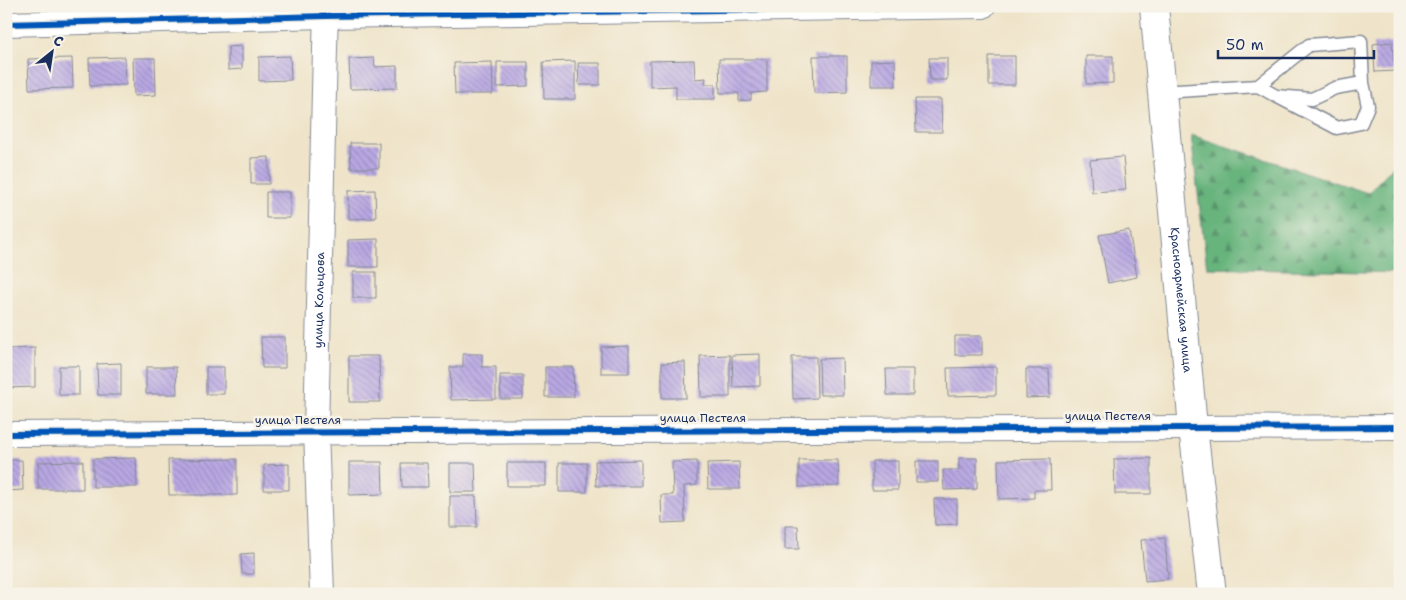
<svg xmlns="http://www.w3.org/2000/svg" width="1406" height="600" viewBox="0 0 1406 600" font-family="'Shantell Sans',sans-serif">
<defs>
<pattern id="forest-firs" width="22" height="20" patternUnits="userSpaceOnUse" patternTransform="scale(1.25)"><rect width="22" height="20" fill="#68b47d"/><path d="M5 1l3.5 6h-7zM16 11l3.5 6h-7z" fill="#55936a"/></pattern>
<pattern id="building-back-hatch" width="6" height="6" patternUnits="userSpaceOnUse" patternTransform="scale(1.25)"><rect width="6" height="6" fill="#b9a8e3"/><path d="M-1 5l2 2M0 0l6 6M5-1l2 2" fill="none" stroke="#9689bb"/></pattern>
</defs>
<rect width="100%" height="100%" fill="#f7f3e8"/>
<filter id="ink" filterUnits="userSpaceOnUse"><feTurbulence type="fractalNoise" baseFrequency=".02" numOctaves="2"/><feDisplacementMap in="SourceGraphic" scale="10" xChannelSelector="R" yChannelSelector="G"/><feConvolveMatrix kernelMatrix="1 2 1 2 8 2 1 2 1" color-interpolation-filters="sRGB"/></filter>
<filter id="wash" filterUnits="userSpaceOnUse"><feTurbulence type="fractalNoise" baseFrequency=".0096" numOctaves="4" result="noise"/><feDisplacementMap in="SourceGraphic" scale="20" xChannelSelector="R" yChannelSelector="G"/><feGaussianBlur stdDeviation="1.12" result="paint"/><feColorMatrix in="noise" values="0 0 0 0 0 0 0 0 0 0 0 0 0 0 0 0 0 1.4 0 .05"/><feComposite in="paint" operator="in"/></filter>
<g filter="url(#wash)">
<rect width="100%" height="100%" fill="#efe4c9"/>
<path fill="url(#forest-firs)" stroke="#42726e" d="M1191 135 1368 193 1400 159V273L1207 268Z"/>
<g id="blocks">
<path fill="url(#building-back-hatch)" d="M1392 42 1395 71 1375 72 1373 44Z
M242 46V69L228 70V47Z
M290 56 291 80 259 81V57Z
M813 56H847V92L814 93Z
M989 56H1015V85H989Z
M1086 56H1113V83L1086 84Z
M125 57 126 85 90 86 89 58Z
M72 58 73 88 29 89 28 59Z
M133 58H155L156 95 134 96Z
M374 58 375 67 397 66V88L350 89 349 59Z
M929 58H947V80H930Z
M719 59H767V92L751 93V100L739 101V93H720Z
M694 60 695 79 706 78 705 84H715V99H676V86L650 87V61Z
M895 60 896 86H871V61Z
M575 61V99H544L543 62Z
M492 62 493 94H455L454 63Z
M497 62H528V86L497 87Z
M578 63H600V85H579Z
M915 99H941L942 132H916Z
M350 143H379V168H351Z
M269 157V184H251V158Z
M1123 157 1126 190 1092 192 1090 160Z
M375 190 376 218 348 219V191Z
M266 192H290V218H266Z
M1129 230 1137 277 1108 283 1099 235Z
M378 239V267H348V240Z
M353 272H376V298H353Z
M955 336H982V355H955Z
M261 337H285V368H262Z
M629 346V373H601V347Z
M35 348V387L7 388V349Z
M463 354H482V367H496V399L451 400 450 367H463Z
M760 354V386L733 387 732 355Z
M730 355V397H701L700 356Z
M349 356H379L380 402H349Z
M792 357H816L817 398 793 399Z
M842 358 843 395H820L819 359Z
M685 362 686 398H662V363Z
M121 363V395H98L97 364Z
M59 366H79V395H59Z
M146 367H176L177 394H146Z
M206 367H224V394H206Z
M545 367H573L574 397H545Z
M996 367V395L948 396 947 368Z
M886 369H913V395H887Z
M1026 369H1049L1050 397 1026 398Z
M500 375H523V399H501Z
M136 458 137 487H93V459Z
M959 458H977V489L944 490 943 470H959Z
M1151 458V494H1115L1114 459Z
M237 459V495H169L168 460Z
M1050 459 1051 490H1034V498L999 499 998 460Z
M6 460H22L23 490 6 491Z
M641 460V486H596L595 461Z
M799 460H838L839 486 799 487Z
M83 461V489H38V462Z
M697 461V485L684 486 685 522 662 523 661 495H673L672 462Z
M872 461H898V490H872Z
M916 461H938V482H916Z
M349 462H382L383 494 349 495Z
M739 462 740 489H708L707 463Z
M401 463H427L428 487H402Z
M450 463H475L476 492H450Z
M507 463H546V486H507Z
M559 463H587V492H559Z
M289 464V490H264V465Z
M450 496H476L477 527H450Z
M934 499H957V524L935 525Z
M785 526H798L799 549H785Z
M1165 538 1168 579 1145 581 1141 540Z
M254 553V574H242L241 554Z"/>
</g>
</g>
<g filter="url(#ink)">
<use href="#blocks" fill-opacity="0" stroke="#858a94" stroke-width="1"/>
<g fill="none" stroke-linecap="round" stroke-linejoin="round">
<defs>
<path id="service" d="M1258 86 1309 45 1361 41 1363 83 1368 106 1361 123 1337 128 1276 96
M1162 92 1258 86 1276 96 1312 99 1335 88 1363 83"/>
<g id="minor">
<path d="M6 24 326 16 983 6"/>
<path d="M6 434 1400 427"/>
<path id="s1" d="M322 594 316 431 326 6"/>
</g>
<g id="secondary">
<path id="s2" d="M1154 6 1193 427 1212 594"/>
</g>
</defs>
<use href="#service" stroke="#858a94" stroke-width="15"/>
<use href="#minor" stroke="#858a94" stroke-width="26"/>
<use href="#secondary" stroke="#858a94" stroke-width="30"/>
<use href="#service" stroke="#fff" stroke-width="12"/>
<use href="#minor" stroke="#fff" stroke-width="24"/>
<use href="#secondary" stroke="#fff" stroke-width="28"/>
<defs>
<path id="cycleway" d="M6 24 326 16 983 6
M6 434 1400 427"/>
</defs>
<use href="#cycleway" stroke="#f7f3e8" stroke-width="9"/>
<use href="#cycleway" stroke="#0057b8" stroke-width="6"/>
</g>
</g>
<g text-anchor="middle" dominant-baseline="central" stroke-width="5" stroke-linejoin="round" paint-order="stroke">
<g font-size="12" fill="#1b2f5e" stroke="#f7f3e8">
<text stroke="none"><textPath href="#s1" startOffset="294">улица Кольцова</textPath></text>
<text stroke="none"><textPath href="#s2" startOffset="295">Красноармейская улица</textPath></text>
<text x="1108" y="416">улица Пестеля</text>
<text x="703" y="418">улица Пестеля</text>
<text x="298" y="420">улица Пестеля</text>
</g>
</g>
<rect width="1406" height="600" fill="none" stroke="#f7f3e8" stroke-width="25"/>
<g transform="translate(52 52) rotate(30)" stroke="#f7f3e8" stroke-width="4" paint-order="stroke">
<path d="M0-4L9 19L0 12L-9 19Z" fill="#1b2f5e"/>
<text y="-8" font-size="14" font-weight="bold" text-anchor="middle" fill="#1b2f5e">С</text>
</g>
<path d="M1218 50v8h156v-8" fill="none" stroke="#1b2f5e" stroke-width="2.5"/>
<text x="1226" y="50" font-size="15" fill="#1b2f5e" stroke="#f7f3e8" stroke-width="4" paint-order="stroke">50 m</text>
</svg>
